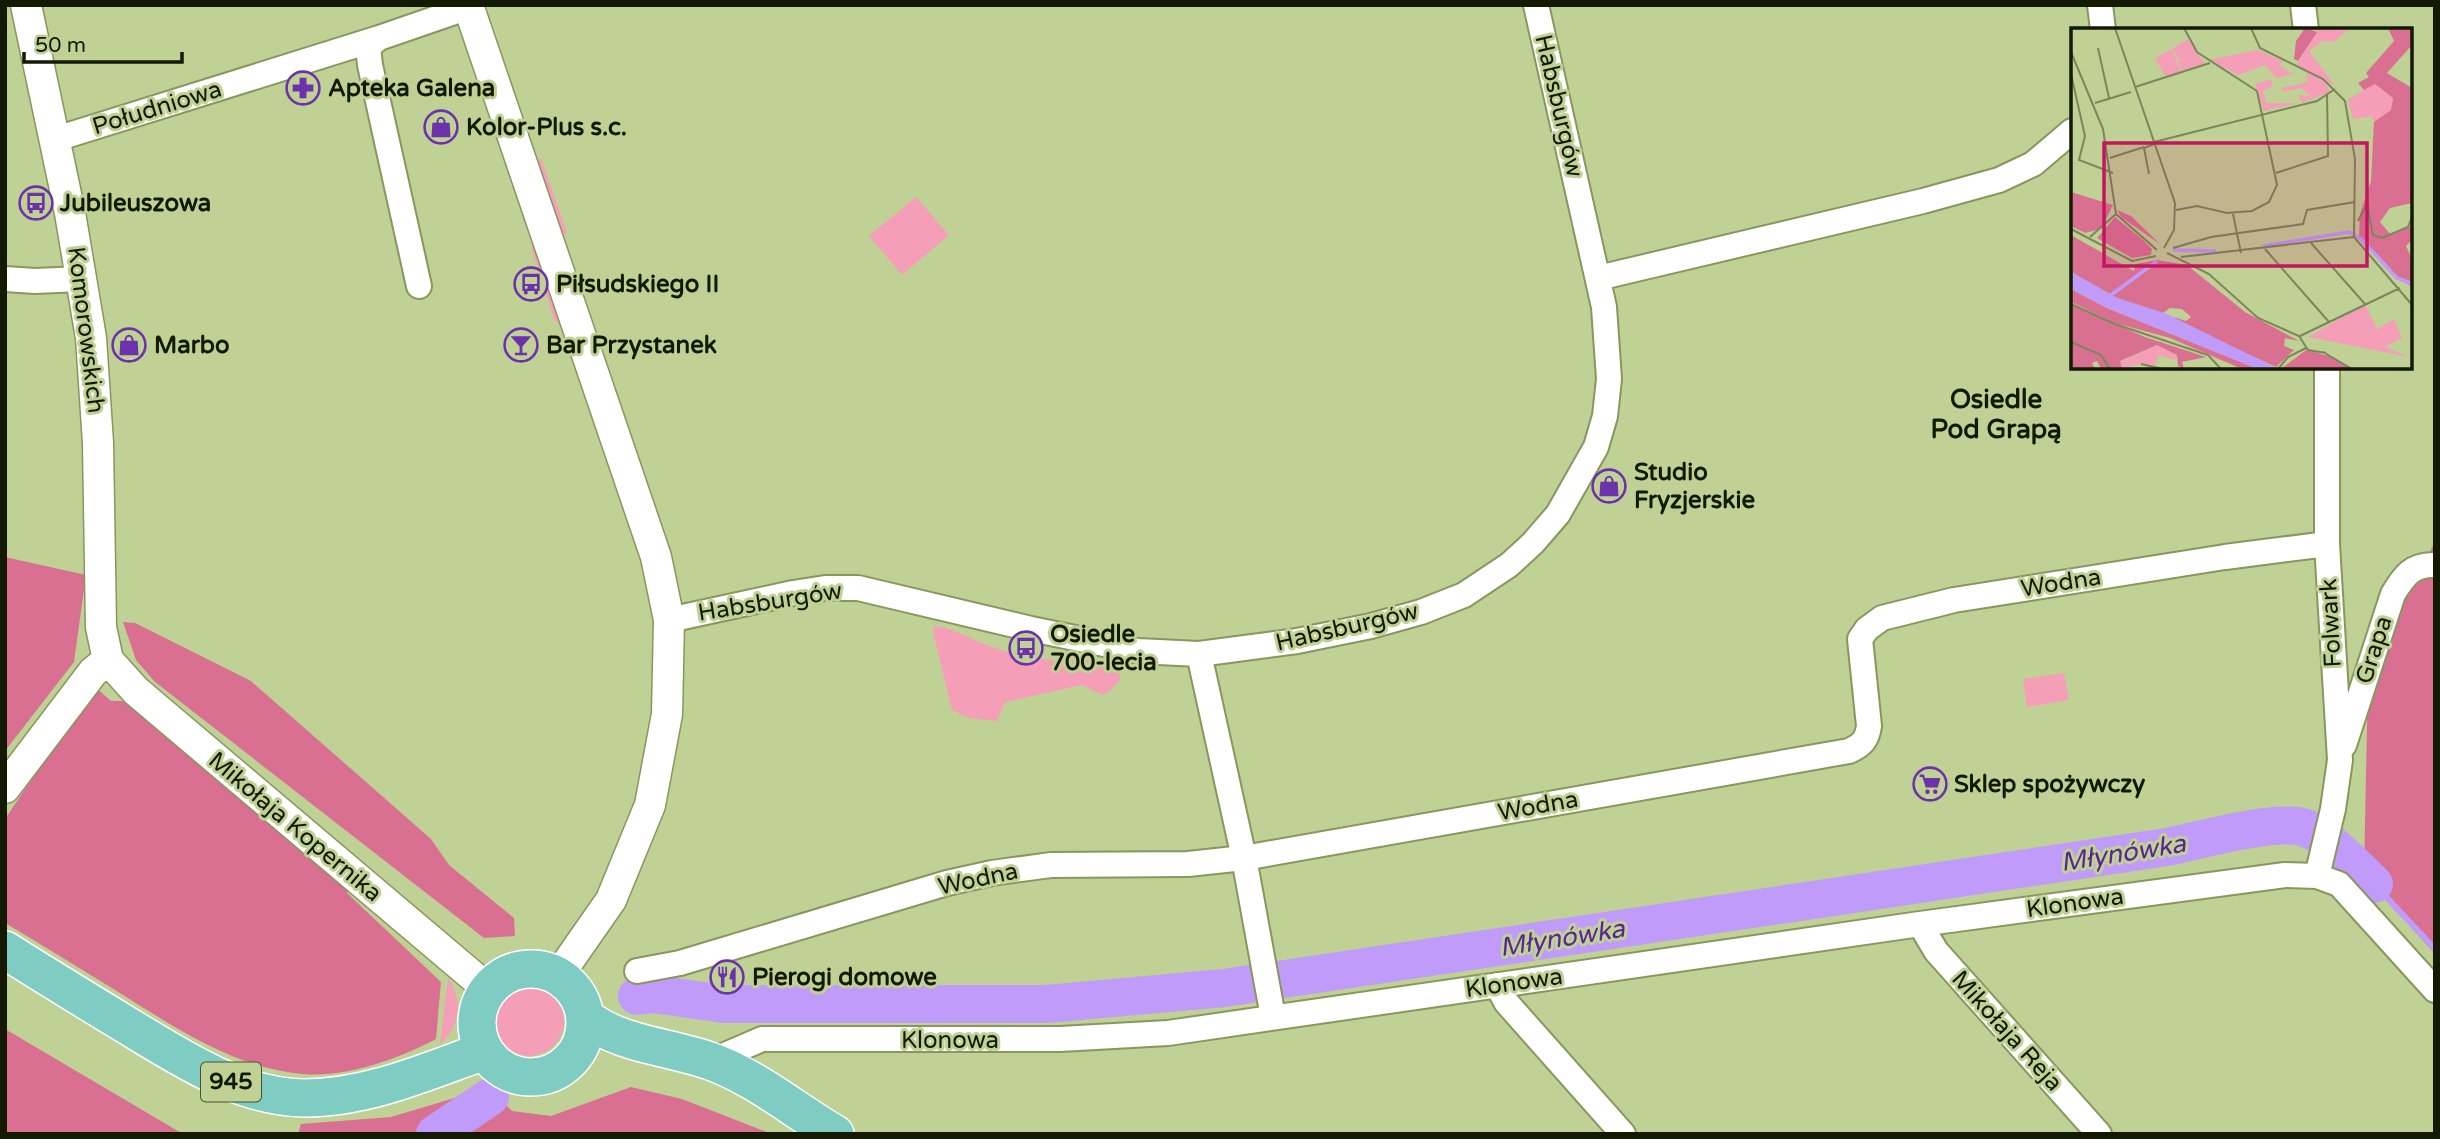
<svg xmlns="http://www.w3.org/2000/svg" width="2440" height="1139" viewBox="0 0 2440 1139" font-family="'Varela Round',sans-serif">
<rect width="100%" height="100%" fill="#c0d195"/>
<path fill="#f59eb7" d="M541 158 567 233 566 235 562 233 538 162V159Z
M916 197 949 235 902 275 869 236Z
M531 247H535L559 323 555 321Z
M934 626C955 628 970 639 989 646 1009 653 1032 659 1052 660 1077 662 1098 654 1120 669V680L1110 691 1102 695 1082 685 1005 702 997 721 969 718 952 710 933 632Z
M2064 673 2069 700 2027 707 2023 679Z
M448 978C463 1000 461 1026 440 1044Z
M494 1021a35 35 0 1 1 70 0a35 35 0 1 1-70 0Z"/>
<path fill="#da7091" d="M2435 542V954L2364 875 2368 675 2371 659Z
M5 557 86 575 74 662 5 751Z
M123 622 135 623 251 681 431 839 449 865 514 918 515 936 484 938 155 682 136 660Z
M100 691 111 701H128L351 887 347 893 441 982 436 1039C398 1059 346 1078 303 1074 233 1068 173 1026 115 990 78 967 42 945 5 923V819L87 697Z
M5 1029 183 1134H5Z
M631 1087 682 1099 772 1134H298L301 1124 391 1117 488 1088 512 1111 551 1116Z"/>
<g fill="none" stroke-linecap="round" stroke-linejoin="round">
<path stroke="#c09bf9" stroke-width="6" d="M2374 884 2435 949"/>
<path stroke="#c09bf9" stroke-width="38" d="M637 996 654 994 724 1004H1047L1224 988 2167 847C2200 840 2271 820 2302 827 2323 831 2358 869 2374 884
M435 1134 490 1097"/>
<defs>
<path id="minor" d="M2100 5 2103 30
M2303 5 2306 30
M56 139 379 38
M1598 278 1923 201 1999 180 2033 164 2072 131
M5 279 35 281 81 279
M419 286 370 65 368 47 379 38 469 7
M669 620 793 593 825 588H858L1031 629 1138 651 1199 654 1297 641 1371 626 1421 612 1464 595 1509 565 1533 543 1558 514 1596 447 1605 416 1609 379 1604 307 1536 5
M1199 654 1244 858 1273 1017
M2344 745 2393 594C2404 576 2412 564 2435 565
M2317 876 2333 809 2340 760 2327 544V368
M1920 924 1936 951 2099 1134
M637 971 680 963 947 883 992 873 1051 865 1188 864 1244 858 1849 751C1862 745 1867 740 1869 726L1860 639 1867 629 1882 618 1954 600 2225 557 2327 544
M1497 985 1506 1002 1623 1134
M711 1061 762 1039H1060L1168 1033 1920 924 2285 875 2317 876 2339 884 2435 990"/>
<path id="tertiary" d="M26 5 70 213 91 338 98 443 101 627 108 660 136 691 488 989
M468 5 656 557 669 620 667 714 650 805 611 900 558 976
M5 788 93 672 108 660"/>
<path id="primary" d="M5 950C46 976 87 1001 128 1026 181 1058 239 1097 304 1098 367 1098 426 1072 484 1051
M477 1023a54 54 0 1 1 108 0a54 54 0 1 1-108 0Z
M585 1017C620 1045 668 1046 710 1061 755 1077 794 1110 835 1134"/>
</defs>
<use href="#minor" stroke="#87975d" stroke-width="28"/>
<use href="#tertiary" stroke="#87975d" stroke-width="33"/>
<use href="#primary" stroke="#fff" stroke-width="40"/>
<use href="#minor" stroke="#fff" stroke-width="24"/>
<use href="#tertiary" stroke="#fff" stroke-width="30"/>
<use href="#primary" stroke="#7fcdc2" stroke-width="37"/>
</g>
<defs>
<symbol id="pharmacy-ring" viewBox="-11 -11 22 22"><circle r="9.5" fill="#c0d195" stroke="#6b32a9" stroke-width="1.5"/><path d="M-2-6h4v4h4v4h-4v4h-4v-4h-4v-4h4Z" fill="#6b32a9"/></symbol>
<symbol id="shop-ring" viewBox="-11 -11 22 22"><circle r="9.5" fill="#c0d195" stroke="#6b32a9" stroke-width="1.5"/><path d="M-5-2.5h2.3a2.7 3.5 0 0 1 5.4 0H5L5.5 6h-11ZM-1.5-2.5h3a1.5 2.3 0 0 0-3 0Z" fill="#6b32a9"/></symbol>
<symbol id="bus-ring" viewBox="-11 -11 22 22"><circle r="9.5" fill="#c0d195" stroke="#6b32a9" stroke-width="1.5"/><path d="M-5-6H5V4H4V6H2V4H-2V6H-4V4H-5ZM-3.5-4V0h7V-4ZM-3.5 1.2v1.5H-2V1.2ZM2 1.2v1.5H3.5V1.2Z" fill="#6b32a9"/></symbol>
<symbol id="bar-ring" viewBox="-11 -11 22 22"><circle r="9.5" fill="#c0d195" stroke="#6b32a9" stroke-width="1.5"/><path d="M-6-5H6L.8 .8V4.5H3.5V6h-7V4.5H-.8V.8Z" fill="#6b32a9"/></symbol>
<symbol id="supermarket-ring" viewBox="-11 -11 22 22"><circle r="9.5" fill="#c0d195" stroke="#6b32a9" stroke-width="1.5"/><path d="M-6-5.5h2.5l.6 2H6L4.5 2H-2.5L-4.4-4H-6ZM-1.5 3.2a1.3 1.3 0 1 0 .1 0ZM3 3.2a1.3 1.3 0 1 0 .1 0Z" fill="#6b32a9"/></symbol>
<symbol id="restaurant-ring" viewBox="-11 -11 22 22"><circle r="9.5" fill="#c0d195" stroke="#6b32a9" stroke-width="1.5"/><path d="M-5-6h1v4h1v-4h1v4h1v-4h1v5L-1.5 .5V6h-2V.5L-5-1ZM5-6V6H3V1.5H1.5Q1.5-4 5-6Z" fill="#6b32a9"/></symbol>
</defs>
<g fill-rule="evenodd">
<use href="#pharmacy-ring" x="284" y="69" width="38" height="38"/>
<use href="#shop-ring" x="422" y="108" width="38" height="38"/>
<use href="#bus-ring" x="17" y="184" width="38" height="38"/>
<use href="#bus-ring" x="512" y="265" width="38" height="38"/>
<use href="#shop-ring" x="110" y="326" width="38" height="38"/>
<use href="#bar-ring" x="502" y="326" width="38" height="38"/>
<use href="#shop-ring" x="1590" y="467" width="38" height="38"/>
<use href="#bus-ring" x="1007" y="629" width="38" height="38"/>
<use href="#supermarket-ring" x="1911" y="765" width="38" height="38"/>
<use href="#restaurant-ring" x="708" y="958" width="38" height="38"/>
</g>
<g text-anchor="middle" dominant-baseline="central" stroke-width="6" stroke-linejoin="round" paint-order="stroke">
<rect fill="#c0d195" stroke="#48502f" stroke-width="2" x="201" y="1062.5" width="60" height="39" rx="5"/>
<g font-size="23" font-weight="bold" fill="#141903">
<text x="231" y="1082">945</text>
</g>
<g font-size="24" font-weight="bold" fill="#141903" stroke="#c0d195" text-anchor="start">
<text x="328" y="88">Apteka Galena</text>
<text x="466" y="127">Kolor-Plus s.c.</text>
<text x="60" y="203">Jubileuszowa</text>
<text x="556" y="284">Piłsudskiego II</text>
<text x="154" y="345">Marbo</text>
<text x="546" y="345">Bar Przystanek</text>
<text x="1634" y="472">Studio<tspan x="1634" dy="28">Fryzjerskie</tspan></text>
<text x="1050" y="634">Osiedle<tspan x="1050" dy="28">700-lecia</tspan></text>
<text x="1954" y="784">Sklep spożywczy</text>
<text x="752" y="977">Pierogi domowe</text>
</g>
<g font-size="24" fill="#141903" stroke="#c0d195">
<text transform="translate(1559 106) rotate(77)">Habsburgów</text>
<text transform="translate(157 108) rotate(-17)">Południowa</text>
<text transform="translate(86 330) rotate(83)">Komorowskich</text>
<text transform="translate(2061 583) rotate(-9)">Wodna</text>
<text transform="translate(770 602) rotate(-9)">Habsburgów</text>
<text transform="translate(2331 623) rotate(-93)">Folwark</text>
<text transform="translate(1347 627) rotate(-13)">Habsburgów</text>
<text transform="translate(2374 650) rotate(-72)">Grapa</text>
<text transform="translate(1538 806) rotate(-10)">Wodna</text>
<text transform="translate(295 827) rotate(40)">Mikołaja Kopernika</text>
<text transform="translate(978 879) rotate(-12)">Wodna</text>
<text transform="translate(2075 903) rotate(-8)">Klonowa</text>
<text transform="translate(1514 983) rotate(-8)">Klonowa</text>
<text transform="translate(2007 1031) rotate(48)">Mikołaja Reja</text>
<text x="950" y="1040">Klonowa</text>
</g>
<g font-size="26" font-weight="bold" fill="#141903" stroke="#c0d195">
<text x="1996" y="399">Osiedle<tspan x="1996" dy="30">Pod Grapą</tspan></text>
</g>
<g font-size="26" font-style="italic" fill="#5a2692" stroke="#c0d195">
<text transform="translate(2123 853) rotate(-9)">Młynówka</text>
<text transform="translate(1562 938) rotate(-9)">Młynówka</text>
</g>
</g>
<g transform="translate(2071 28)">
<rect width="341" height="341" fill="#c0d195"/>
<path d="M246 0H279L263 14 252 13 238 23 264 58 226 37ZM117 11 134 36 111 43 107 33 114 30 107 32 102 20ZM101 21 110 44 94 48 84 30ZM187 22 212 33 208 37 222 46 205 50 194 37 167 47 138 32ZM235 44 252 51 259 64 231 75 228 67 239 68 230 60 211 64 210 60 237 54ZM200 51 202 58 192 63 195 75H227L193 83 184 56ZM304 55 322 69 320 82 303 94 301 88 282 91 277 72ZM294 276 306 301 323 291 331 310 314 319 338 329 237 309ZM86 317 107 328 104 332 88 327 83 338 70 336 51 341 49 334Z" fill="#f59eb7"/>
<path d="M234 0 246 4 227 33 223 31 225 13ZM317 0H341V17L316 45 341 60V175L319 180 309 194 320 207 341 198V212L335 218 341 231V259L321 247 288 209 289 186 300 153 303 94 320 82 322 70 304 56 293 62 287 55 298 49 295 45 323 13ZM0 164 42 177 30 201 14 205 0 198ZM46 182 60 188 89 216 50 189ZM44 189 71 211 81 221 80 227 61 230 26 210ZM0 207 63 243 65 236 86 232 116 237 174 284 228 313 214 310 213 318 223 322 205 339 115 298 103 289 115 293 120 289 111 281 99 280 92 285 46 270 0 244ZM0 261 36 280 187 341H171L99 310 44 295 0 274ZM0 277 74 309 135 329 111 334 113 341 107 338 106 327 86 317 49 333 51 341H30L26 333 21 335 24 341H0ZM235 322 262 329 280 341H210Z" fill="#da7091"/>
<path d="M0 244 46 270 96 286 207 341H187L36 280 0 261Z" fill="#c09bf9"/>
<path fill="none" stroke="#c09bf9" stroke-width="3.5" d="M289 210 326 250 342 256M192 218 278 204 289 210M102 222 145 223M36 270 86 233"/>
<path fill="none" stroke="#7b875b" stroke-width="2" d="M44 0 104 175 103 202 93 220M180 0 189 20 252 51 274 73 284 131 283 209M27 20 38 70M0 24 32 101 45 186M0 46 14 108 8 132 42 145M64 59 139 35M24 75 60 64M83 114 246 73 264 61M39 130 73 119M205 145 257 128 256 67M78 146 73 120 83 116M105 182 126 178 156 185 181 183 198 174 206 157 186 63 126 24 113 0M45 186 86 222M162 186 170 225M287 193 296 176 302 207 311 210 337 199 342 187M0 201 61 233 85 228M19 209 45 186M283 209 342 278M240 215 294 276M102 220 140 209 232 196 236 182 284 174M194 221 258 294M96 225 138 246 187 290 228 308 237 322 255 325M110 229 283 209M0 276 44 296 137 327 150 341M229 308 329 260M0 314 30 327 39 341M252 324 281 341M70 336 92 341M207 341 217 329 235 320"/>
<path fill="#c2185b" fill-opacity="0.15" stroke="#c2185b" stroke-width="3.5" d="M33 115H296V238H33Z"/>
<rect width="341" height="341" fill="none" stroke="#141903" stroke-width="3.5"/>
</g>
<rect width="2440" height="1139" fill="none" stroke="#141903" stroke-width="14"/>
<path d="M24 52v10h158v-10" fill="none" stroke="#141903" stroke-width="3.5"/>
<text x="35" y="52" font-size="21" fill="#141903" stroke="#c0d195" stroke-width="5" paint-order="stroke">50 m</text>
</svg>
